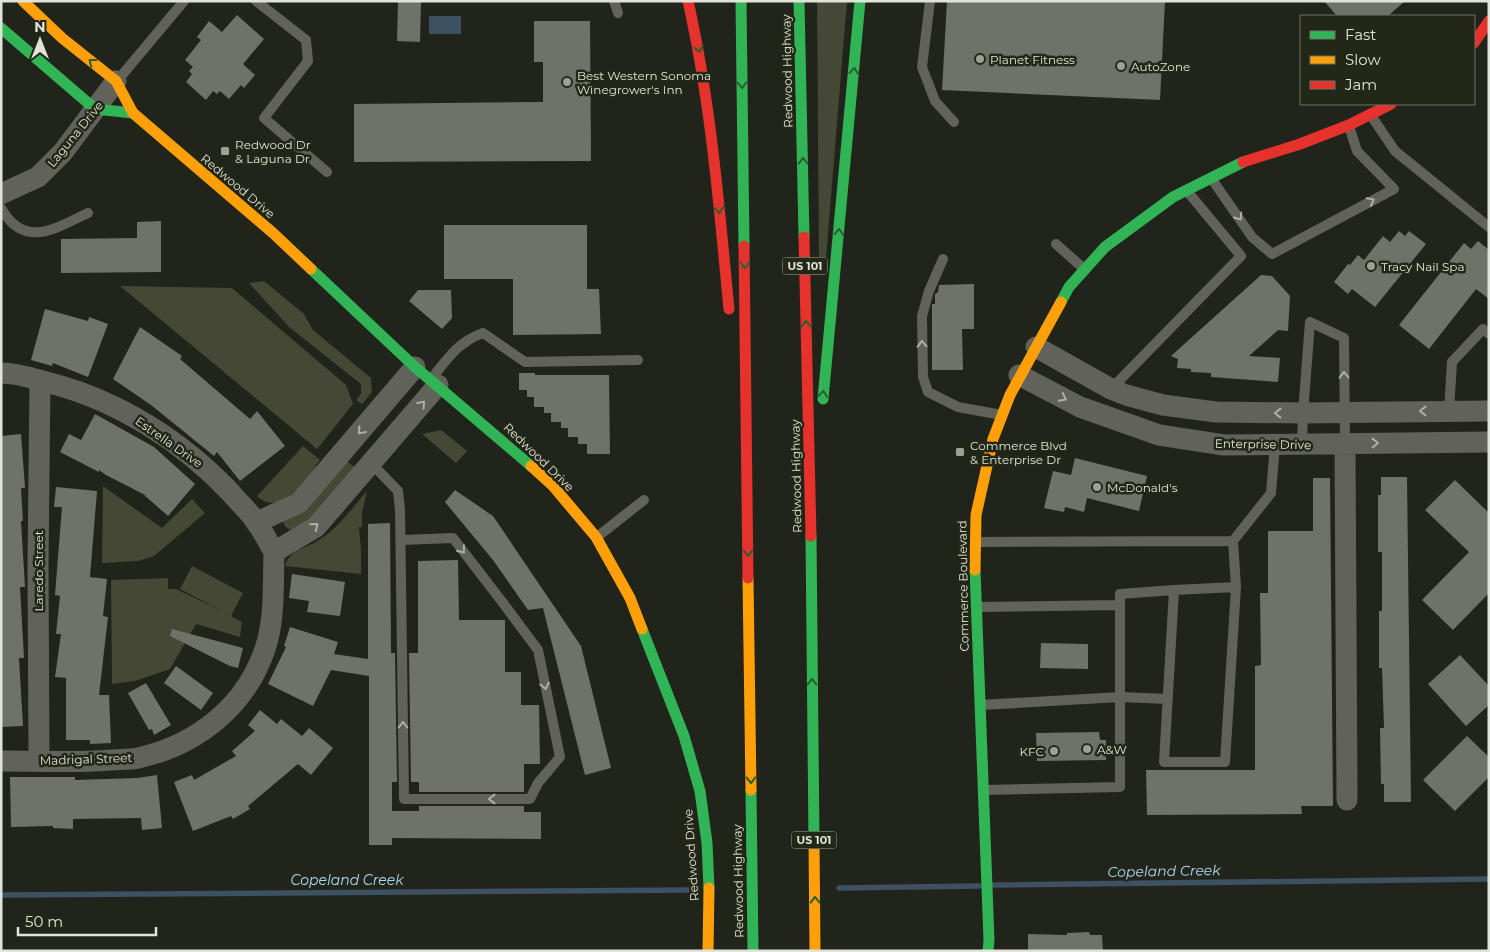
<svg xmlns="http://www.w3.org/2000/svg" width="1490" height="952" viewBox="0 0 1490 952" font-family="Montserrat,sans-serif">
<rect width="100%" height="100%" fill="#21241a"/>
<path fill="#444834" d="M817 1H847L826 258 819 259Z
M264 281 304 314 313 330 371 378 372 392 362 404 356 400 361 394V384L289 327 249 283Z
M120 286 232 288 346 385 353 404 317 449Z
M441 430 467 451 456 463 422 434Z
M303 446 320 460 315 466 318 469C304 485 278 517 257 496Z
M345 460 356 468 309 520 293 530C287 529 284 527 283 520Z
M103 486 162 528 192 499 205 513 154 556 138 561 102 563Z
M367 491 362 513V527H359L361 549V574L285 566C290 549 305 549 317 541 337 530 352 508 367 491Z
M192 566 243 593 231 616 242 622 240 637 196 624 170 669 135 681 112 684 111 580 168 578V589H176L222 611 180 589Z"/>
<path fill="#3d5163" d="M429 16H461V34H429Z"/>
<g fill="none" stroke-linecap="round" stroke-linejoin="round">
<path stroke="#3d5163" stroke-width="5.5" d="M993 885 1489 879
M839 888 979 886
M1 895 692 890"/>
</g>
<path fill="#6f7268" d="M947 1H1165L1160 100 942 90Z
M1324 1H1405L1388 16H1337Z
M398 2H421L420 42 397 41Z
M237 15 264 39 243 64 255 75 244 88 241 85 229 99 220 91 217 94 213 91 206 100 186 82 192 74 189 71 193 67 185 60 201 40 197 37 209 21 222 32Z
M534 21H590L591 161 354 162V104L543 102V62H534Z
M161 221V272L61 273V239L137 238V222Z
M444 225H587V289H599L601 334 513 335V279H444Z
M1399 231 1405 236 1409 231 1426 244 1375 307 1352 289 1348 294 1334 282 1348 264 1350 265 1358 255 1364 260 1383 236 1390 242Z
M1478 241 1489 250V299L1476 289 1429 349 1399 325 1464 243 1471 249Z
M1261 275 1272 276 1290 296 1288 331 1278 330 1249 356 1280 358 1278 382 1211 377V373L1191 372V369L1177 368 1178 359 1171 356Z
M974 284V329H962L963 370H932V304H935V294L938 292 939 285Z
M418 290H451L452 318 442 329 409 301Z
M45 309 88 321 89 317 108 324 88 377 53 363 52 366 31 360Z
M140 327 182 356 180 359 250 419 257 411 285 446 240 481 217 452 214 456 151 405 113 379Z
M519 373H535V375H609L610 454H587V444H578V437H568V428H561V422H551V413H544V407H534V397H527V390H519Z
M95 414 154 447 195 484 168 516 144 495 147 496 106 475 99 470V472L60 452 69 434 81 440Z
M21 434 25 488H21L23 521H21L25 587H20L24 658H19L23 726 1 727V436Z
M1075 458 1147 476 1139 511 1087 498 1084 512 1065 507 1064 512 1044 508 1053 471 1071 475Z
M1381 477H1407L1411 802H1384V784H1381L1380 728H1384L1382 668H1379V611H1382V552H1378V495H1381Z
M1313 478H1330L1333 806H1301L1302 814 1147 815 1146 770H1255V666L1261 665 1260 593H1268V531H1313Z
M1455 480 1489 513V593L1453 630 1422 600 1469 552 1425 510Z
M56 487 97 491 90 577 107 579 103 616 108 617 99 695H109L111 743 90 744V740H66V678L55 677 61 634H56L60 596 55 595 62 507H54Z
M455 490 493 516 581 646 611 768 585 775 543 608 528 610 493 560 445 502Z
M390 523 391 653H395L397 782H392V811H419V806H524V812H541V839L392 838V845H369V676L331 670 313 706 268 684 286 647 284 646 290 627 338 642 334 654 368 659V524Z
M458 560 459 620H505V672H521V705H539L540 764H524V792H419V782H411L409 653H418V561Z
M292 574 345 582 340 616 307 612 309 601 289 598Z
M172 629 243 648 238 668 230 666 170 636Z
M1041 643 1088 644V669L1040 668Z
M1460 655 1489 686V705L1466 726 1428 684Z
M176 666 213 693 201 710 164 683Z
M146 683 171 725 154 735 152 729 149 730 128 693Z
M260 710 277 724 281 719 302 736 309 728 333 748 311 775 298 764 248 806 250 809 233 819 231 816 193 831 174 782 192 775 194 780 236 756 232 751 255 731 248 725Z
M1099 732 1100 740H1106V760L1037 761 1036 733Z
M1467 736 1489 757V777L1455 811 1423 780Z
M157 775 162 828 142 830 141 818 73 819V829L53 828V826L11 827 10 777H75V780L137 778Z
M1089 932 1090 935H1102L1103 951H1028V934L1067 935V933Z"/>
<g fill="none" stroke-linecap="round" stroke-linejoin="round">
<path stroke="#61635b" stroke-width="10" d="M256 1 306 40 308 61 264 118 327 172
M614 1 618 13
M930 1 922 67 935 101 954 122
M117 81 184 1
M1370 114 1395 151 1489 227
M1211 178 1252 237 1272 254 1394 189 1357 151 1349 126
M1 208C24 250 56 228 88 213
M1056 244 1083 268
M943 259 929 291 922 316 923 377 928 392 958 407 1002 415
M432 378C448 358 458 342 483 333L525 362 638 360
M1111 389 1241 256 1187 191
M1449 411 1452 362 1483 329 1489 334
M1302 445 1303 413 1310 322 1344 338 1345 444
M372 464 398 491 400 510 404 799H530L538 783 560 757 538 650 503 603 453 538 402 540
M597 537 644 500
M976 542 1233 541
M1174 590 1236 587
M977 607 1120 605
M981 705 1120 697V594L1174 590 1164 762H1225L1236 587 1233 541 1271 493 1275 445
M984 790 1120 787V697L1168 699"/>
<path stroke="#61635b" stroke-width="21" d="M1 194 38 177 63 152 116 81
M1036 347 1111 389 1126 395 1163 405 1216 412 1303 413 1489 411
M1 373C18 373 34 379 50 383 119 401 182 441 231 493 239 503 249 511 256 522 263 531 268 542 274 552
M1019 375 1080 407 1159 435 1224 445 1489 442
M1345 444 1347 800
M257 522 299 503 415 367
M274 552 316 527 438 385
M1 761C38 761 75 763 111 760 120 759 129 760 138 758 197 745 247 706 266 646 275 617 273 582 274 552
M39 761 38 566 40 380"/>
<path stroke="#30b455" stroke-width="11" d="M741 1 744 246
M799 1 804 237
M1 28 95 109 133 113
M311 269 415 367 531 466
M1061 302 1069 287 1105 247 1173 197 1243 162
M823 399 860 1
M811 536 814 841
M975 570 989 940 988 951
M642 629 684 736 700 791 707 843 709 888
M751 790 753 951"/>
<path stroke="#ff9f0a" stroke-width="11" d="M23 1 62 38 116 81 133 113 273 233 311 269
M531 466 553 486 596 537 630 598 642 629
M975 570 976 515 993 439 1010 395 1061 302
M748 578 751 790
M814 841 815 951
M708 951 709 888"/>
<path stroke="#e5322d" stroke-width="11" d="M688 1C711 103 719 206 729 309
M1474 43 1489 21
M1243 162 1300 144 1349 125 1391 104
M804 237 811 536
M744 246 748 578"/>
</g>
<defs><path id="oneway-chevron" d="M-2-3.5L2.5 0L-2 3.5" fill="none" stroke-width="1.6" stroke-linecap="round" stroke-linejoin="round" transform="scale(1.25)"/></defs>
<g stroke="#285f30">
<use href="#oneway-chevron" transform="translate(699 49) rotate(78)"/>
<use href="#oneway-chevron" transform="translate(92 62) rotate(-142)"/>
<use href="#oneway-chevron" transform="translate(854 71) rotate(-85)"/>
<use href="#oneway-chevron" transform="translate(742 85) rotate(89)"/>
<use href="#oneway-chevron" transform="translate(803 161) rotate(-91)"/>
<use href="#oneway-chevron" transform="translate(719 210) rotate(85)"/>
<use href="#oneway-chevron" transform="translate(839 232) rotate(-85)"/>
<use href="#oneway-chevron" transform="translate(745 265) rotate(89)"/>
<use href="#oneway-chevron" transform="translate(806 324) rotate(-91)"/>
<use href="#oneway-chevron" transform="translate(823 394) rotate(-85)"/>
<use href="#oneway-chevron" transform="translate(748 553) rotate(89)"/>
<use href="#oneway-chevron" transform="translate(812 682) rotate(-90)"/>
<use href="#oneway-chevron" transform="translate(751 780) rotate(89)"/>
<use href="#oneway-chevron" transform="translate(815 900) rotate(-91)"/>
</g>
<g stroke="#adb0a6">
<use href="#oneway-chevron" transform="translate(1371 201) rotate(-28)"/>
<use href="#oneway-chevron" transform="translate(1239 217) rotate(55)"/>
<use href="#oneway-chevron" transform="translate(922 344) rotate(-92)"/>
<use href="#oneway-chevron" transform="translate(1344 375) rotate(-91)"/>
<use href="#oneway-chevron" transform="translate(1063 398) rotate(27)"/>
<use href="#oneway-chevron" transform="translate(422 404) rotate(-48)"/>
<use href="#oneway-chevron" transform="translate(1423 411) rotate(180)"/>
<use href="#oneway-chevron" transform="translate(1278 413) rotate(-179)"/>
<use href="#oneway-chevron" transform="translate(361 431) rotate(131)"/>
<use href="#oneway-chevron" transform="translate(1375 443) rotate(-1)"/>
<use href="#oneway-chevron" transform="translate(315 526) rotate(-39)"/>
<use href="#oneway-chevron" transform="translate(462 550) rotate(52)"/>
<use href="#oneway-chevron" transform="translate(545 686) rotate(78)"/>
<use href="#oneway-chevron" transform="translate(403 725) rotate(-90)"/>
<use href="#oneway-chevron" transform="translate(492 799) rotate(180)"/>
</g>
<g fill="#9da096" stroke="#232717" stroke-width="2">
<circle cx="980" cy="59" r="5"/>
<circle cx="1121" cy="66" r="5"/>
<circle cx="567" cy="82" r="5"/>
<rect x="220" y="146" width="10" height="10" rx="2.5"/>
<circle cx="1371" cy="266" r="5"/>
<rect x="955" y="447" width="10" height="10" rx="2.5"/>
<circle cx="1097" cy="487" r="5"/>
<circle cx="1087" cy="749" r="5"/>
<circle cx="1054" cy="751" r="5"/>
</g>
<g text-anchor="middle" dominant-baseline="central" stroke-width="5" stroke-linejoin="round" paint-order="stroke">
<g fill="#232717" stroke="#a7ab9e" stroke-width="1">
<rect x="782.5" y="257.5" width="45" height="17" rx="4"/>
<rect x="791.5" y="831.5" width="45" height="17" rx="4"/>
</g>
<g font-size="11" font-weight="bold" fill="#e0e3d8">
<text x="805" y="266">US 101</text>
<text x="814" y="840">US 101</text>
</g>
<g font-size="12" fill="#e0e3d8" stroke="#232717" text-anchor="start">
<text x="990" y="59">Planet Fitness</text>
<text x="1131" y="66">AutoZone</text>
<text x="577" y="75">Best Western Sonoma<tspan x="577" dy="14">Winegrower's Inn</tspan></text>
<text x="235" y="144">Redwood Dr<tspan x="235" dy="14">&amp; Laguna Dr</tspan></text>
<text x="1381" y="266">Tracy Nail Spa</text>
<text x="970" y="445">Commerce Blvd<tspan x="970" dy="14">&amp; Enterprise Dr</tspan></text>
<text x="1107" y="487">McDonald's</text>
<text x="1097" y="749">A&amp;W</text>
<text x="1044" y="751" text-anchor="end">KFC</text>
</g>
<g font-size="12" fill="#e0e3d8" stroke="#232717">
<text transform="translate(787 71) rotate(-91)">Redwood Highway</text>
<text transform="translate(75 134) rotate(-51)">Laguna Drive</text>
<text transform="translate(238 186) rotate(40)">Redwood Drive</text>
<text transform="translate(169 442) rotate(35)">Estrella Drive</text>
<text transform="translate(1263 444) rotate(1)">Enterprise Drive</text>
<text transform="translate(539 457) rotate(44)">Redwood Drive</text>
<text transform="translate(796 476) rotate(-91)">Redwood Highway</text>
<text transform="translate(38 571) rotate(-90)">Laredo Street</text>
<text transform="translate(963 586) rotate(-91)">Commerce Boulevard</text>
<text transform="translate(86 759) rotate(-2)">Madrigal Street</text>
<text transform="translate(691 855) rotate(-94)">Redwood Drive</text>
<text transform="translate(738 881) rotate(-91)">Redwood Highway</text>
</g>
<g font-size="14" font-style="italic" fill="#acd5ff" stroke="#232717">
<text transform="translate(1164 871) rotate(-1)">Copeland Creek</text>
<text x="347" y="880">Copeland Creek</text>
</g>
</g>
<rect width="1490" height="952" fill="none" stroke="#e0e3d8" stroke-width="5"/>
<rect x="1300" y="15" width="175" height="90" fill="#232717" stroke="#6f7264"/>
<rect x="1310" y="31" width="25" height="8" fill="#30b455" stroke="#6f7264"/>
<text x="1345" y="40" font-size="15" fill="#e0e3d8">Fast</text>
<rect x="1310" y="56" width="25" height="8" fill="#ff9f0a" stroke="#6f7264"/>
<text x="1345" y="65" font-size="15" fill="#e0e3d8">Slow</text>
<rect x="1310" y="81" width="25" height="8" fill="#e5322d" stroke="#6f7264"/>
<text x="1345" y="90" font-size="15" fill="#e0e3d8">Jam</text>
<g transform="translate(40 40)" stroke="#232717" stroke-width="4" paint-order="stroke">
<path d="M0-4L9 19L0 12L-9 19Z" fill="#e0e3d8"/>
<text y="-8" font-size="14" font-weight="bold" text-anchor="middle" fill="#e0e3d8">N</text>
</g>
<path d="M18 927v8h138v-8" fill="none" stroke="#e0e3d8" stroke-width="2.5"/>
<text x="25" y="927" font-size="15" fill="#e0e3d8" stroke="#232717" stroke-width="4" paint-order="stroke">50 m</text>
</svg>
